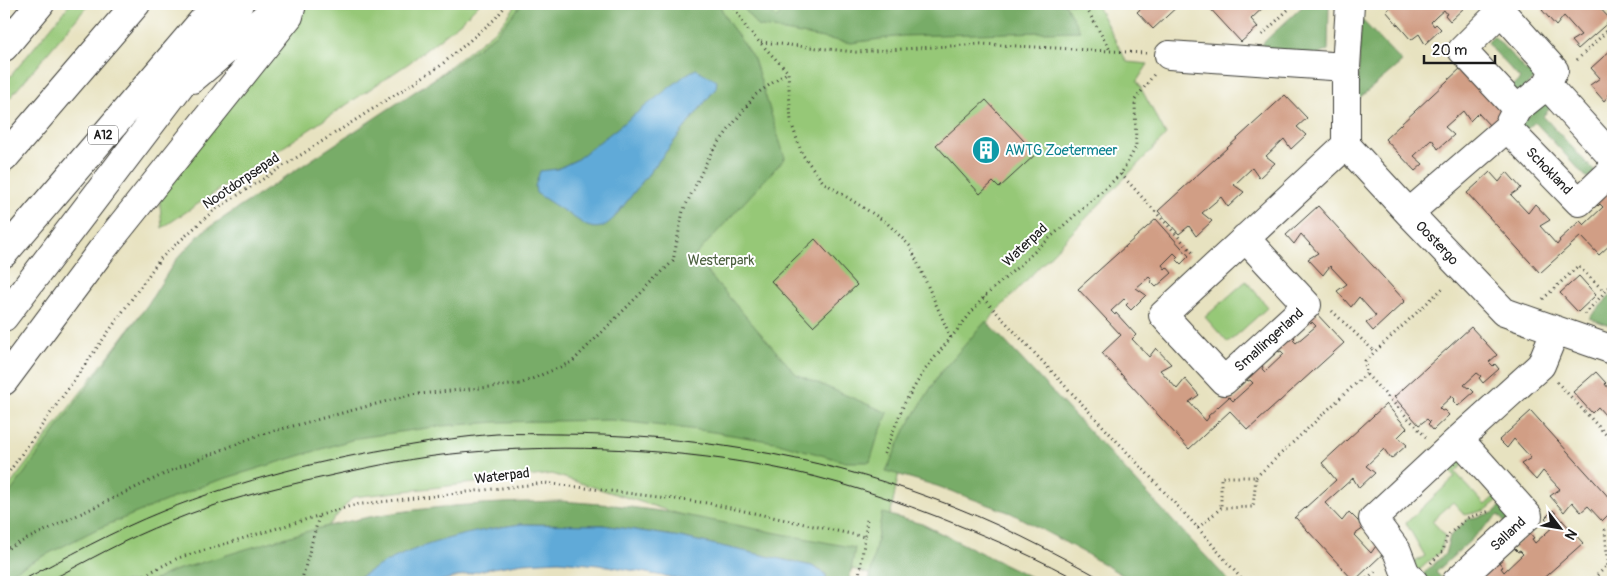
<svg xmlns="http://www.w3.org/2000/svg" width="1617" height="586" viewBox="0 0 1617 586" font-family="Pangolin,sans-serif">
<rect width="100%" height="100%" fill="#fff"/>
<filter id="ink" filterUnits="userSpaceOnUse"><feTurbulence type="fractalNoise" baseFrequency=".02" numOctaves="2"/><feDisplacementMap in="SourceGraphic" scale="10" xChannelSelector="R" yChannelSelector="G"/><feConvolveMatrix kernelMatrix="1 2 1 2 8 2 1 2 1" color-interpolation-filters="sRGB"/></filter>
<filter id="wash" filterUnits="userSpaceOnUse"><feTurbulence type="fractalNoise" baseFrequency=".0096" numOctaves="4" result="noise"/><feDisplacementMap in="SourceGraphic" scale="20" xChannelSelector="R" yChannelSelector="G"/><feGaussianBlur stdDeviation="1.12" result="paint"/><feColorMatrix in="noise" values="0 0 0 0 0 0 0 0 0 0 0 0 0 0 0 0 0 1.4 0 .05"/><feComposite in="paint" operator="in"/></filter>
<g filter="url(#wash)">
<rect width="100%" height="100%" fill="#e7e2c0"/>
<path fill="#96c877" stroke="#59724a" d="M70 4H89L4 105V84Z
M307 4H479L461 22 409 63 162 228 159 192Z
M517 4H1096L1127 62 1148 64 1137 81 1166 135 994 314 904 447 878 577 552 474 353 497 279 582H4V493L141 313 499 27Z
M1246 281 1268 307 1228 343 1205 317Z
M1454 459H1459L1465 463 1455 472 1485 505 1495 496 1498 500 1486 510 1465 515 1453 502 1432 521 1445 535 1441 551 1418 571 1413 563 1425 556 1406 523 1455 477 1445 466Z"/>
<path fill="#78ac68" stroke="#4a6442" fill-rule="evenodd" d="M522 4H719L727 20 754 59 785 158 694 257 796 374 888 413 877 439 870 462H846L775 442 707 431 611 420 497 422 441 426 358 438 210 483 97 529 4 576V501L148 304 175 261 202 232 452 67 497 33ZM716 81V88L613 219 540 172 557 169 576 160 604 140Z
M741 4H760L777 18 788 4H1065L1080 31 902 36 851 43 757 26Z
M1305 4H1329L1328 50 1318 55 1252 53Z
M1361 19 1402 62 1357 100Z
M1494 36 1527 72 1539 62 1541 72 1519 92 1509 90 1520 79 1487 43Z
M1546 101 1554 104 1543 116 1595 172 1587 178 1535 122 1523 133 1521 123Z
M1613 293V327L1589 318Z
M986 321 1230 582H1134L1083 552 1011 513 937 486 886 471 905 430 940 373Z
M560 501 614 505 668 512 855 548 849 582H826V574L812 566 680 537 603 525 521 524 490 529 420 548 384 563 353 582H151L173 571C229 555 284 536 341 523 413 506 487 503 560 501Z
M1503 504 1511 514 1508 526 1498 515 1436 572 1445 582H1426L1422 575 1445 554 1450 536 1468 519 1493 513Z
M882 513 922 524 1041 582H869Z"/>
<path fill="#61aad8" stroke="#3e637a" d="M696 69 717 81 716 88 613 219C604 227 599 230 587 226L536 193 535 186 540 171 557 169 576 160 687 74Z
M521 524 603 525 680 537 812 566 826 575V582H696L608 566 559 561 523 563 487 569 437 582H353C401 547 464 532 521 524Z"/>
<g id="blocks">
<path fill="#d19e85" d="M1146 4H1180L1153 29 1137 12Z
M1206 4H1267L1251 19 1258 27 1241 42Z
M1394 4H1464L1466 6 1450 21 1445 15 1447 14 1444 10 1437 16 1431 22 1434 26 1436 24 1441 29 1425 44 1419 34 1411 40 1386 11Z
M1551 4H1596L1611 20 1578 49 1571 41 1581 35 1572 25 1564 16 1556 26 1542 10Z
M1613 48V93L1612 91 1604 101 1590 85 1600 78 1591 68Z
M1462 67 1505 114 1491 127 1478 113 1470 121 1463 111 1445 127 1454 135 1438 149 1432 139 1414 156 1423 164 1415 171 1385 139Z
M1285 95 1307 118 1297 127 1306 135 1291 149 1284 139 1266 156 1275 163 1259 178 1252 168 1234 185 1244 192 1228 207 1221 197 1202 213 1212 221 1196 236 1189 226 1179 234 1158 211Z
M986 100 1036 154 999 188 993 182 980 194 936 145Z
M1490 172 1499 182 1507 172 1521 188 1511 195 1528 213 1535 204 1550 220 1540 226 1557 245 1560 241 1559 240 1580 221 1584 225 1603 207 1600 204 1598 206 1594 201 1609 186 1613 190V242L1599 255 1581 236 1540 273 1467 193Z
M1318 206 1405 301 1373 331 1366 323 1376 316 1359 297 1351 307 1337 291 1347 284 1330 266 1323 275 1308 259 1318 253 1301 234 1294 244 1286 235Z
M1156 219 1189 256 1181 264 1176 259 1178 257 1174 253 1162 265 1165 269 1167 267 1172 273 1156 287 1151 282 1152 280 1149 277 1143 282 1136 288 1146 295 1131 310 1126 305 1128 303 1124 299 1111 311 1115 315 1116 313 1136 335 1132 339 1149 357 1156 348 1171 364 1160 370 1177 389 1185 379 1199 395 1189 402 1206 421 1209 417 1208 416 1229 397 1233 401 1253 383 1250 380 1248 381 1243 376 1259 362 1263 367 1262 369 1265 372 1284 354 1281 351 1279 352 1275 347 1290 333 1295 338 1293 340 1296 343 1316 326 1312 322 1311 324 1306 319 1314 311 1344 343 1248 430 1230 411 1189 449 1102 353 1121 335 1078 289Z
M815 239 857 285 813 326 771 281Z
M1579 276 1596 295 1578 312 1560 293Z
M1471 327 1497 355 1489 362 1493 366 1495 364 1499 369 1483 383 1479 378 1481 376 1477 373 1464 385 1468 388 1469 387 1474 392 1458 406 1453 401 1455 399 1452 396 1439 408 1442 411 1444 410 1449 415 1433 430 1428 424 1430 422 1427 419 1419 425 1394 397Z
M1596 372 1606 383 1605 384 1612 393 1613 392V424L1598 407 1592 413 1573 392Z
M1386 404 1407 428 1398 437 1407 445 1391 459 1384 449 1366 466 1375 473 1359 488 1353 478 1325 503 1342 521 1349 512 1357 520 1364 528 1354 535 1371 553 1378 543 1386 551 1354 581 1296 518H1294L1336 480 1322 463Z
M1531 411 1613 502V510L1602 521 1588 506 1581 512 1572 502 1564 512 1550 496 1560 489 1543 471 1536 480 1521 464 1531 458 1514 439 1507 448 1499 440Z
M1553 510 1583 543 1539 582H1491L1488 579 1487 581 1482 576 1498 561 1503 567 1501 568 1504 572 1523 554 1520 551 1518 552 1513 547 1530 533 1534 538 1532 539 1535 543 1555 525 1552 522 1550 523 1545 518Z"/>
</g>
</g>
<g filter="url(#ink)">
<use href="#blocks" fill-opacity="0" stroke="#3a3a35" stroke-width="1"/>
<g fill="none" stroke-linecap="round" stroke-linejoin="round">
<defs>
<path id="minor" d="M1350 4 1346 67V145L1409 213 1504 312 1613 350
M1169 55 1346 67
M192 79 281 4
M1547 85 1613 158
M1517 109 1547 85 1554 70 1501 11 1462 50 1517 109 1507 128 1579 202 1613 170
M1409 213 1507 128
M1245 238 1307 305 1224 381 1163 315 1346 145
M4 381 101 251 289 16 292 4
M1414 582 1405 572 1397 551 1373 519 1459 439 1541 365 1555 331
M1456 582 1528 516 1459 439"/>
<path id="highway" d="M4 47 40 4
M4 158 136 4
M4 253 217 4
M4 317 220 33 239 4"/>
</defs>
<use href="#minor" stroke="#3a3a35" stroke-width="30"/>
<use href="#highway" stroke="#3a3a35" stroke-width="30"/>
<path stroke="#3a3a35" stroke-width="3" stroke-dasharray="1 4" stroke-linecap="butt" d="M732 4 747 29 788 72 791 122 802 154 823 182 886 222 910 246 951 338
M1084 4 1110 50
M1262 35 1294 4
M761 42 856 52 981 44 1146 53
M1577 60 1613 25
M1121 174 1193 253
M983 298 1198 528 1244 582
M1543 299 1578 266 1604 291
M1332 311 1375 352
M1585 314 1613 283
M1557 382 1613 442
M1426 437 1366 374 1365 361 1444 287
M884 454 904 404 924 371 983 298 1121 174 1136 147 1135 100 1155 73
M1256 477 1366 374
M4 479 160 259 213 211 440 66 495 19 507 4
M1613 523 1605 530 1608 565 1613 570
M1198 528 1221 508 1253 507 1256 477H1221V508
M4 550 177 468 259 435 410 395 520 384 572 362 673 261 683 211 711 153 755 95 788 72
M1431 563 1443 551 1447 536 1467 518 1490 511
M131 582 178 558 354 505 545 483 707 503 865 537 867 518
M296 582 302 579 319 516
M858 582 865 537
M1363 582 1378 569
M1590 582 1608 565"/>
<use href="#minor" stroke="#fff" stroke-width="28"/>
<use href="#highway" stroke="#fff" stroke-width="28"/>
<path stroke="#1c1c1c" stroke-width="1" d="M19 582C67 557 113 531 163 511 241 480 324 459 406 446 436 441 467 436 497 434 518 433 539 434 560 434 687 435 813 454 931 498 993 520 1050 550 1107 582
M47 582C87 561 127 538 169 522 217 502 269 489 320 478 360 469 401 460 442 455 550 443 660 447 766 466 832 478 897 500 958 525 1000 542 1042 560 1081 582"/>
</g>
</g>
<defs>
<symbol id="building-disc" viewBox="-11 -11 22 22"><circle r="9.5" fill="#0f9aa8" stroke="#fff"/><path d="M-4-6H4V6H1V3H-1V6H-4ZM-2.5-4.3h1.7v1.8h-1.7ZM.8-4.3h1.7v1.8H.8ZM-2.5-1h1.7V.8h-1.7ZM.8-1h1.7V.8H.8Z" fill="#fff"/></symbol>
</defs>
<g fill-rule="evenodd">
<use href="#building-disc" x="970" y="134" width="32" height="32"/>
</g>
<g text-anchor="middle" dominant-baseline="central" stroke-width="4" stroke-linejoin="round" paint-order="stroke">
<rect fill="#fff" stroke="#606060" stroke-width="1" x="88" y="125.5" width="30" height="19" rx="4"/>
<g font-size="12" font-weight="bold" fill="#1c1c1c">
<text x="103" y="135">A12</text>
</g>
<g font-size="14" fill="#0d838f" stroke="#fff" text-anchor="start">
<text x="1005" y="150">AWTG Zoetermeer</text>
</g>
<g font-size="14" fill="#1c1c1c" stroke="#fff">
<text transform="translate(1549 171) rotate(46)">Schokland</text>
<text transform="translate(241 181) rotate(-34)">Nootdorpsepad</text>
<text transform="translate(1437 243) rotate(46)">Oostergo</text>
<text transform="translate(1025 245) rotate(-43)">Waterpad</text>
<text transform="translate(1269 340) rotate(-42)">Smallingerland</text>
<text transform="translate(502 476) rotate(-7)">Waterpad</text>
<text transform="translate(1508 534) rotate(-43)">Salland</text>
</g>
<g font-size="14" fill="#4d6140" stroke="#fff">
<text x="721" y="260">Westerpark</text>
</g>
</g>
<rect width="1617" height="586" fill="none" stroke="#fff" stroke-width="20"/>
<g transform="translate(1560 528) rotate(121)" stroke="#ffffff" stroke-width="4" paint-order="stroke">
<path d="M0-4L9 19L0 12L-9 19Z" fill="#1c1c1c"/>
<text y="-8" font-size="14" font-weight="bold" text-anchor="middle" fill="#1c1c1c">N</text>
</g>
<path d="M1424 55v8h71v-8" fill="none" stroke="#1c1c1c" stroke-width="2.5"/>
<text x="1432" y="55" font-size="15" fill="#1c1c1c" stroke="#ffffff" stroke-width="4" paint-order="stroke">20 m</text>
</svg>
